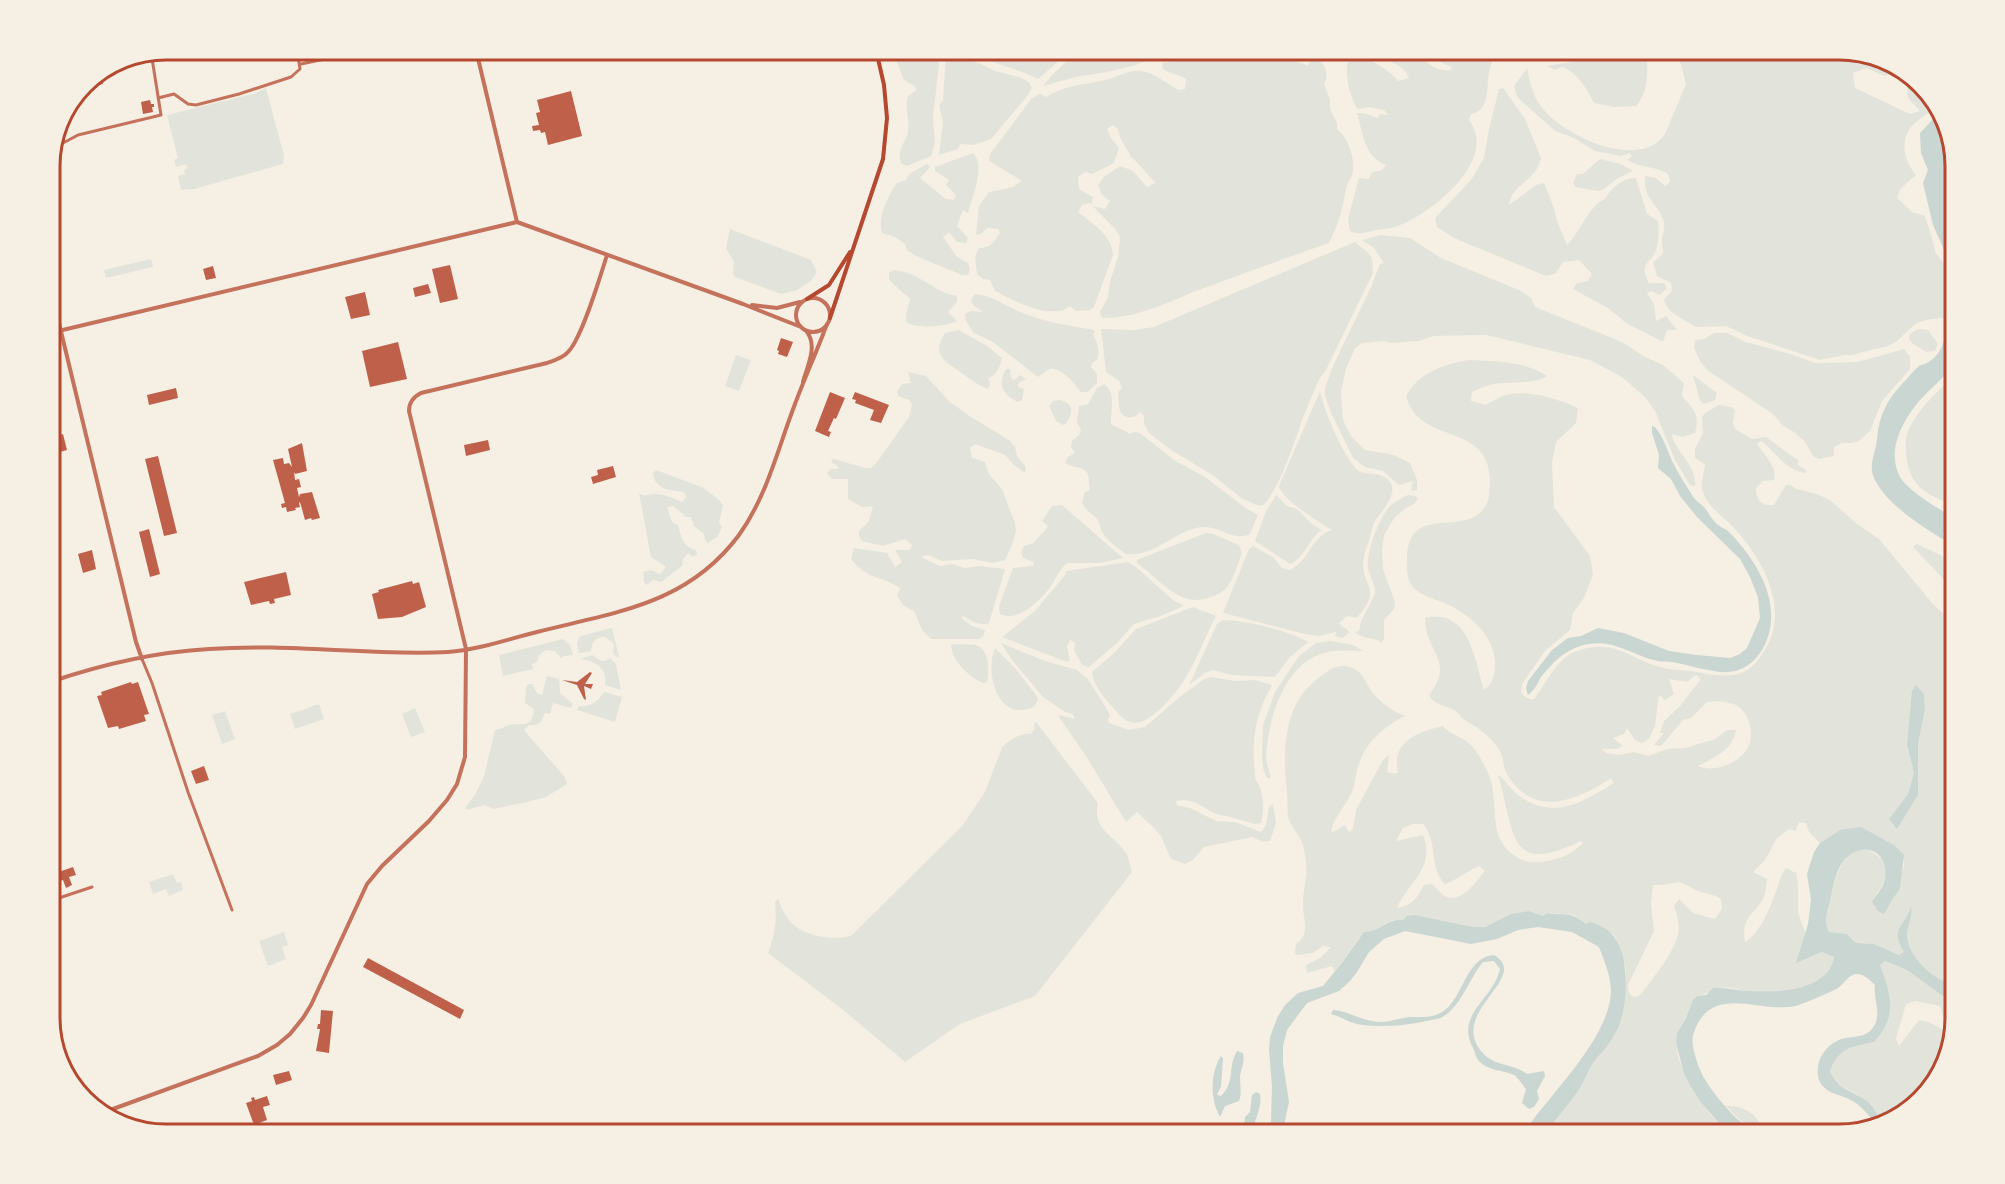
<svg xmlns="http://www.w3.org/2000/svg" width="2005" height="1184" viewBox="0 0 2005 1184" font-family="'Golos Text',sans-serif">
<rect width="100%" height="100%" fill="#f6efe4"/>
<path fill="#e2e4dc" fill-rule="evenodd" d="M892 50H939L940 55 933 118 935 143 931 156 907 166 901 163C896 147 907 143 908 130 910 118 904 111 908 96L916 90 915 86 904 80Z
M958 50H1072L1038 79 1025 73Z
M1079 50H1187L1158 55 1136 65 1112 71 1076 77 1043 86 1051 76Z
M1380 50H1412L1415 54 1421 55C1429 66 1438 72 1451 70V67L1435 59 1424 50H1484L1486 55 1492 62C1484 78 1494 110 1471 114L1469 120C1500 160 1429 216 1395 227 1389 229 1382 229 1376 230 1367 232 1359 236 1350 231L1348 219 1359 178 1369 179 1372 172 1382 170 1386 165C1364 156 1363 134 1357 113H1363L1378 118 1380 114 1388 115 1384 110 1369 107 1358 109C1351 101 1344 73 1348 62L1361 56C1370 59 1394 73 1398 81L1409 78C1402 61 1386 64 1378 52Z
M1605 50H1647C1647 70 1650 90 1636 106L1614 107 1594 103C1587 89 1577 72 1562 67L1555 70 1547 66 1595 58Z
M1677 50H1839L1897 65 1900 68 1885 76 1866 68 1853 73 1855 88 1910 114 1920 111 1908 98 1907 88 1925 93 1938 106C1930 113 1918 119 1911 127 1899 143 1905 162 1916 175L1900 189 1897 198 1912 212 1925 216 1934 245 1935 252 1955 277V316L1926 320 1915 324 1896 342 1885 347 1870 350 1853 355H1844L1820 360 1747 336 1726 326 1695 327C1684 318 1668 315 1664 300L1672 291 1671 283 1657 276 1653 262C1669 250 1661 255 1662 238 1663 232 1666 226 1663 219 1656 201 1643 199 1645 176L1656 178 1665 186 1670 182 1668 174C1653 165 1642 169 1627 160L1632 157 1630 153 1621 156 1595 151 1574 138 1555 131 1517 97 1514 86 1527 68C1530 83 1533 98 1544 110 1566 137 1640 171 1665 134L1686 84Z
M946 52 981 64 995 71 1022 78 1029 82 1032 88 1028 95 991 139 973 145 960 144 958 149 939 155 943 122 939 105 943 101Z
M1211 52 1266 54 1289 58 1308 66 1310 61 1304 58 1301 54 1307 52C1320 58 1332 70 1324 84L1330 100V109L1337 123V129C1348 138 1355 157 1353 172 1352 178 1347 183 1346 189 1343 207 1338 226 1329 243 1288 257 1248 272 1207 287 1171 300 1141 318 1102 318L1100 312 1108 297 1110 281 1119 254C1117 248 1122 242 1119 235 1113 224 1101 216 1093 206L1105 209 1110 201 1102 195 1098 185 1104 177 1120 166 1133 171 1147 187 1156 183C1147 175 1140 164 1131 157 1127 147 1119 140 1118 129L1113 125 1107 129 1111 138 1119 148 1114 163 1092 174 1085 172 1078 177 1079 189 1093 197 1092 204 1089 203 1082 205 1078 212C1091 222 1113 237 1113 255L1094 307 1090 310 1076 311 1070 306C1052 321 1014 301 995 291L990 280 983 279 977 274 975 257 979 248C990 248 994 242 1000 233L998 229 987 228 981 234 976 235 979 206 989 192 1013 187 1022 181 989 161 990 154 1032 98 1040 94 1046 97C1068 84 1085 85 1109 79 1119 76 1130 69 1141 71 1155 73 1166 83 1178 90L1185 89 1186 79C1178 74 1170 74 1163 69L1162 63 1199 57Z
M266 88 284 156 283 164 194 189 181 190 178 176 185 174 184 170 188 168 186 164 176 167 174 160 178 158 167 115 256 93Z
M1503 88 1525 119 1541 158C1536 182 1512 183 1509 205L1536 185 1544 183 1554 208 1557 221 1567 245C1580 233 1589 205 1605 199 1611 188 1622 178 1636 178L1647 214 1658 221C1659 229 1659 242 1656 250 1651 265 1638 261 1649 283H1664L1667 288 1660 295 1651 291 1647 293 1654 304 1656 321 1666 316 1677 330H1667L1663 342 1626 323 1608 308 1573 289 1577 283 1588 281 1592 274 1579 260 1563 262 1555 274 1546 276 1454 238 1437 227 1435 218 1471 180 1484 158 1489 129 1499 89Z
M973 153C986 167 972 196 968 213L963 210 957 226 968 238 966 243 957 242 949 232 943 237 957 257 968 263 970 269 968 275H962L916 256 907 250 905 244 895 237 882 233C877 217 888 196 897 183L906 180 909 174 927 164 930 167 920 178 946 199 954 200 956 195 946 185 949 180 935 171V167Z
M1600 159 1621 164 1633 171 1618 178 1604 189 1598 191 1576 187 1573 183 1577 174H1583Z
M730 229 811 260 817 272 811 281 797 290 781 294 735 277 733 274 734 262 726 248Z
M1381 235 1410 238 1441 258 1519 290 1531 298 1535 307 1615 339 1630 347 1643 356 1663 365 1684 383 1682 396C1694 410 1700 414 1695 433L1682 437 1672 434C1673 450 1698 465 1695 486L1690 485 1675 460 1655 411 1645 397 1622 377 1590 360 1486 335 1433 336 1419 341 1391 343 1383 341 1362 343 1355 348 1346 369 1341 391 1343 420 1351 436 1365 450 1394 455 1410 463 1417 480V490L1411 491 1413 481 1399 485 1383 471 1365 467 1353 458 1332 415 1325 396V388L1333 366 1371 287 1380 264 1384 263 1374 248 1362 240Z
M1355 242C1369 254 1373 252 1373 273L1325 372C1317 379 1317 387 1312 396 1296 431 1287 476 1264 505L1259 506 1241 498 1214 476 1171 450 1149 433 1144 424V416L1140 412C1134 420 1121 420 1119 407 1118 402 1119 397 1118 392L1122 388 1119 381 1106 372 1101 329 1134 330 1154 327Z
M151 259 153 267 106 278 104 270Z
M894 270C915 272 929 286 948 294 951 295 954 295 957 296V302L948 312 957 321C946 327 915 329 906 322V314L910 299 889 280V273Z
M975 294C993 295 1012 310 1028 315 1050 323 1072 326 1094 330L1095 332 1093 335C1098 344 1100 350 1097 360L1092 363 1091 367 1097 374V383L1088 392H1081C1075 384 1061 367 1050 369 1046 370 1042 375 1038 377L993 342 974 333 966 321 965 314 970 311 983 312 973 305 971 300Z
M1918 329 1928 330 1938 344 1935 351 1926 352 1912 343 1909 339 1910 334Z
M959 330 987 346 1002 358C1000 367 997 375 988 378L990 384 988 389C978 385 971 380 963 374 947 362 930 356 945 333Z
M1714 333H1727L1746 342 1790 354 1816 363 1858 362 1904 349 1910 357V369L1882 401 1870 431 1859 441 1851 443H1842L1834 447V456L1820 459 1814 457 1805 442 1794 432 1783 426 1773 414 1707 370 1700 361 1694 348 1695 340 1704 339Z
M736 355 751 360 739 391 725 386Z
M1468 360C1494 361 1525 361 1547 376 1534 385 1505 381 1490 385 1484 387 1478 389 1472 392L1471 401 1486 405C1491 402 1497 398 1503 396 1524 388 1558 399 1578 408L1576 423 1556 442 1552 463 1554 507 1590 556 1593 574 1584 598 1573 613 1570 630 1545 651 1522 684 1521 693 1527 698 1533 700C1545 686 1553 665 1570 654 1575 651 1581 650 1587 648 1619 642 1632 660 1660 667 1670 670 1681 670 1691 671 1705 673 1718 677 1732 675 1748 674 1758 662 1766 648 1790 607 1761 555 1731 525 1722 515 1710 509 1704 495 1699 485 1704 475 1705 464L1695 458V449L1703 433 1702 417 1705 413 1719 405 1731 407 1735 410 1733 423 1735 429 1752 439 1766 437 1798 460V465L1806 470 1807 473C1788 472 1775 453 1762 441H1760L1757 444C1764 454 1778 468 1774 480L1763 481 1756 488C1756 500 1762 507 1774 505L1786 485H1791L1796 489 1817 494 1830 500 1857 524 1879 539 1932 603 1955 625V984C1933 982 1910 959 1907 937 1906 928 1910 916 1911 908L1906 918 1904 952 1899 955 1874 944 1856 943 1847 934 1829 932C1822 918 1827 914 1830 900 1834 879 1841 852 1866 848L1882 859C1888 871 1885 884 1876 894L1887 909C1895 900 1900 887 1901 875 1902 871 1905 866 1904 862 1899 835 1861 834 1840 830L1820 843 1809 832 1806 823 1799 822 1795 831 1789 829 1777 838 1765 860 1753 872 1767 879C1766 886 1766 893 1763 899 1753 917 1741 916 1745 942 1759 934 1770 909 1775 894 1779 885 1779 877 1786 868L1796 873 1798 883V913L1806 934 1797 962 1822 952 1834 957C1827 993 1779 991 1751 991 1741 991 1728 985 1719 988 1711 990 1706 995 1697 996L1677 1034 1676 1043 1678 1056 1684 1074 1710 1114 1728 1134H1545L1555 1118 1568 1105 1583 1083 1595 1060 1614 1036 1623 1010 1626 969 1621 949 1614 935 1586 924 1574 915 1547 913 1543 916 1529 911 1511 914 1485 927H1474L1441 920H1394L1386 923 1373 932 1359 938 1335 972 1332 966 1307 973 1306 965 1320 958 1331 947 1323 946 1313 953 1297 955 1295 953 1296 944C1312 933 1302 919 1303 903 1303 889 1308 877 1306 862 1305 856 1304 846 1301 840 1297 832 1290 826 1288 816 1287 809 1288 801 1287 793 1283 755 1282 706 1316 680 1326 672 1336 663 1349 667 1363 670 1365 683 1373 693 1382 704 1392 711 1405 716 1382 728 1364 743 1357 770 1355 779 1355 787 1350 796 1343 809 1333 818 1331 833L1345 825 1349 832 1353 829 1356 810 1383 760 1389 755 1387 772 1396 774 1398 772C1391 741 1418 732 1443 726 1450 734 1458 735 1466 741 1476 748 1482 761 1487 771 1502 800 1484 835 1515 856 1524 862 1532 863 1542 862 1561 858 1568 857 1583 843L1581 841C1506 878 1515 830 1498 775 1506 780 1510 789 1518 795 1553 821 1581 803 1614 783L1611 778C1577 801 1533 819 1507 774 1503 768 1504 762 1502 756 1499 747 1492 740 1485 734 1479 728 1473 725 1466 721 1462 719 1460 714 1456 711 1446 705 1435 706 1429 695 1456 660 1425 653 1425 618 1469 607 1475 660 1484 690 1494 682 1495 674 1495 662 1494 636 1471 616 1449 605 1436 599 1418 596 1410 583 1406 575 1407 564 1407 556 1411 501 1466 540 1486 505 1490 499 1489 490 1490 483 1491 420 1419 447 1406 396 1419 372 1443 365 1468 360ZM1696 675 1701 679 1680 706 1664 721 1660 733H1664L1654 745 1661 746 1683 720 1691 718 1707 702C1716 701 1731 701 1739 707 1750 715 1755 737 1747 749 1738 764 1713 773 1698 766 1715 757 1732 751 1736 730H1727L1715 739 1685 748 1667 749 1648 756 1634 752 1619 755 1606 753 1602 749H1617L1623 746 1613 738 1624 734 1627 728 1635 740 1642 743 1649 739 1655 726 1659 695 1665 700 1674 694 1669 679 1687 682ZM1924 694 1925 709 1918 744V795L1897 828 1889 819 1908 794 1914 773 1907 745 1912 704ZM1413 824H1423C1439 843 1428 868 1445 884 1457 880 1467 871 1479 866L1485 871C1477 880 1462 903 1447 897 1442 895 1436 888 1432 884L1424 885C1416 898 1414 905 1397 908 1409 881 1436 868 1423 835L1396 841 1403 828ZM1678 882C1687 884 1694 890 1701 892 1709 894 1714 895 1721 899L1722 909 1715 919 1693 913 1679 899 1674 906C1677 915 1680 925 1678 934 1675 951 1652 980 1641 994L1637 997 1632 996 1629 993 1628 985 1654 931 1651 903 1653 885H1664Z
M1006 369H1010L1011 378 1014 380 1020 375 1026 379 1018 384V387L1024 389 1022 400 1018 402C1003 395 997 384 1006 369Z
M908 372 926 376 950 402 971 417 1009 440 1015 447 1017 456 1026 467 1025 473 1014 465 1005 455 975 444 970 448 972 458 985 462 989 474 1002 489 1015 523 1016 531 1012 545 1005 560 993 563 973 559 942 561 928 555 921 557 940 566 953 564 965 568 980 566 1005 569 989 623C981 627 970 620 963 616L961 618 972 626 985 630 983 637 979 639H931L922 630 914 611 904 606 897 596 900 588C881 575 868 581 851 559L854 548 887 553 895 567 902 562 895 550H910L912 545 905 539 883 546 862 541 859 536V531L869 521 873 506 862 507 848 499V479H832L827 473 830 469H837L839 467 831 462 833 459 866 468H871L877 462 909 417 912 404 909 400 898 396 897 391 902 384 911 383Z
M1693 375 1717 393 1715 400 1704 404 1700 401Z
M1955 375V505C1931 497 1911 488 1907 461 1906 454 1905 445 1906 437 1913 413 1938 391 1955 375Z
M1104 384C1117 394 1110 410 1111 424 1117 429 1123 428 1129 434L1135 432 1140 433 1174 460 1205 477 1247 509 1258 515 1250 534C1236 542 1220 527 1205 527 1177 527 1156 558 1126 554 1118 548 1106 540 1101 530 1100 527 1100 523 1098 520 1096 516 1087 513 1082 503L1085 492 1090 490C1089 485 1089 478 1088 474 1084 466 1072 468 1065 463L1068 457 1075 453 1071 447 1072 441 1079 435 1081 429 1077 423 1079 406 1088 404 1097 388Z
M1320 391C1322 405 1347 467 1361 472 1371 475 1383 472 1390 482 1399 495 1380 512 1374 523 1372 529 1370 535 1369 541 1366 550 1361 562 1364 572 1365 579 1371 587 1370 594 1370 603 1362 611 1357 618L1347 616 1339 623 1341 626 1348 630 1349 633 1342 638 1335 636 1336 632 1320 636 1305 634 1223 613 1249 549 1253 546 1274 558 1282 568 1290 570C1310 560 1311 536 1332 530 1320 523 1281 499 1279 486Z
M1060 400C1075 404 1073 413 1066 424L1063 425 1056 421 1049 406 1053 401Z
M656 470 704 488 720 501 723 506 719 522 722 527 717 537 708 543 705 540 704 534 694 526 691 517H686L673 506 667 507 672 522 678 525C681 536 683 547 696 550L697 555 692 557 688 553 683 559 682 566 661 582 653 580 647 585 644 582 643 572 651 570 660 574 666 567 651 557 639 493 644 496C659 491 668 496 682 502L686 497 684 492C671 491 654 489 653 473Z
M1276 495 1287 506 1297 509 1313 525 1322 530C1308 539 1305 558 1290 564L1255 541 1266 511Z
M1408 495 1416 496 1418 499 1414 504 1406 508 1395 517 1384 535 1382 550 1383 569 1395 602 1394 609 1384 620V638L1382 643C1372 636 1363 640 1355 632L1359 631 1361 621 1375 594C1376 585 1369 576 1368 567 1366 551 1380 516 1391 505 1396 501 1402 498 1408 495Z
M1062 505 1123 558 1100 563H1068C1059 568 1056 579 1051 586 1041 600 1018 623 1000 614L999 606 1013 568 1033 566 1034 562 1023 558 1021 552 1024 546 1034 543C1038 536 1044 533 1048 526L1042 521 1052 506Z
M1206 533 1213 534 1239 545 1242 553C1238 564 1234 578 1227 587 1223 592 1217 595 1211 597 1181 610 1158 578 1136 562L1139 559Z
M1917 544 1955 562V591L1913 547Z
M1128 562 1137 568 1173 600 1184 606 1158 617 1134 624 1117 643 1089 667 1082 665 1074 650 1075 643 1070 640 1067 647 1070 660 1067 662 1002 637 1035 611 1065 575 1066 571Z
M1193 607 1216 616C1197 653 1191 681 1158 711 1143 724 1130 729 1116 711 1107 701 1093 686 1092 672L1114 653 1136 629Z
M1223 620C1241 619 1293 632 1308 642L1290 657 1275 677 1232 675 1213 670 1205 673 1189 685 1217 624Z
M612 628 619 657H617L613 653 614 644 605 637C596 637 592 641 591 651L579 653 577 643 580 636Z
M563 639 570 645 573 655 564 656 561 658 555 651 546 650 539 655 537 662 532 664 533 669 503 676 499 655Z
M1331 641 1353 645 1363 651C1348 651 1335 649 1321 654 1283 666 1268 721 1266 756 1266 764 1270 771 1271 779L1266 777 1263 768 1262 758 1263 725 1275 692 1299 656 1316 643Z
M1001 643 1045 661 1077 670 1088 679 1108 711 1110 716 1108 718 1109 723 1129 730 1145 727 1181 696 1204 679 1211 677 1235 681 1255 680 1272 685C1254 717 1252 740 1255 777 1256 783 1257 780 1259 785 1264 797 1264 811 1261 823L1255 824C1243 820 1230 817 1217 814 1203 809 1195 797 1176 801L1177 805 1190 808 1216 821 1235 822 1261 832 1266 825 1269 807 1273 804 1276 823 1270 841 1263 842 1252 837 1204 847 1193 860 1185 864 1171 859 1161 836 1153 827 1137 812 1126 822 1086 756 1059 717 1060 715 1075 719 1073 714 1065 712 1043 697 1012 660Z
M956 644C962 645 971 644 976 645 990 650 989 670 987 682L983 683C969 677 952 661 951 645Z
M995 648 1015 668 1036 695 1038 699 1035 706C999 725 984 674 995 648Z
M593 655C598 661 604 663 610 658L616 664 621 690 605 685C608 669 595 660 580 659Z
M547 676 559 679 560 693 573 704 571 708 553 703 550 714 545 713C540 722 541 726 529 725L524 730 564 776 567 784 546 797 527 802 494 809 484 805 467 810 465 808 476 793 484 776 495 730C500 729 504 727 509 725 523 722 532 730 534 709L525 703 526 688 528 684H532L537 693 542 695Z
M604 692 622 697 615 722 577 710 579 706C591 707 597 702 604 692Z
M319 704 324 719 295 729 290 714Z
M415 708 425 732 411 737 402 714Z
M225 711 235 739 222 744 212 715Z
M1036 722 1098 803C1092 830 1113 834 1126 853 1129 857 1130 866 1132 872L1035 996 960 1024 905 1062 842 1009 768 953C775 935 777 921 775 902L778 899C781 906 784 914 789 920 801 936 833 941 851 936L963 825 985 792 1002 747C1009 740 1022 732 1031 734L1035 728 1034 725Z
M173 874 177 883 181 882 183 890 169 896 166 889 153 894 149 882Z
M284 932 288 945 282 947 286 959 268 966 259 941Z
M1885 961 1907 970 1944 997 1955 996V1007L1953 1008 1950 1021 1943 1017 1940 1006 1915 1001 1906 1004 1896 1039 1899 1046 1919 1020C1933 1021 1938 1029 1951 1033L1940 1076 1935 1081 1925 1083 1929 1086 1897 1119 1882 1123C1875 1112 1871 1105 1859 1096 1846 1086 1837 1089 1830 1071 1839 1047 1852 1047 1874 1042L1887 987 1880 965Z
M1726 1106C1746 1105 1759 1116 1765 1134H1754Z"/>
<path fill="#c9d6d2" d="M1941 113 1950 141 1946 145 1951 144 1954 154 1950 176 1955 198V267L1949 261 1933 225 1923 183 1928 170 1921 153 1920 133 1934 118Z
M1955 331V365C1944 377 1930 389 1919 401 1903 421 1888 447 1898 473 1904 489 1940 510 1955 518V546C1931 533 1882 503 1873 475 1869 464 1876 451 1877 439 1879 415 1887 400 1903 383 1908 378 1913 371 1919 366 1922 364 1924 365 1927 363 1938 357 1942 348 1945 337Z
M1652 426 1655 427C1664 438 1667 450 1673 463 1679 475 1687 487 1694 498 1697 502 1701 504 1704 507 1709 513 1712 520 1718 525 1722 528 1726 529 1729 532 1759 563 1786 608 1762 650 1753 665 1738 674 1720 672 1704 670 1688 665 1672 662 1667 661 1662 662 1658 661 1630 655 1612 636 1580 646 1564 651 1551 664 1541 677 1537 684 1535 690 1528 695L1526 688 1528 681 1552 650 1568 638 1581 636 1598 628 1624 633 1669 651 1697 655 1730 658 1740 654 1747 648 1760 618 1758 597 1750 577 1740 559 1697 517 1680 496 1671 479 1658 468 1659 455 1652 433Z
M1916 685 1924 694 1925 709 1918 744V795L1897 829 1889 819 1908 794 1914 773 1907 745 1912 691Z
M1861 827 1894 845 1904 855 1900 888 1884 914 1878 911 1872 902C1876 895 1882 889 1884 882 1892 853 1863 837 1843 862 1834 874 1833 888 1830 901 1827 914 1823 920 1829 932L1847 934 1856 943 1874 944 1899 955 1904 952C1889 927 1905 928 1911 906 1913 917 1907 925 1907 935 1908 957 1934 982 1955 984V996L1944 997 1907 970 1885 961 1880 965C1891 995 1898 1016 1874 1042 1852 1047 1839 1047 1830 1071 1838 1091 1853 1090 1868 1102 1875 1108 1877 1116 1882 1123L1876 1125C1869 1115 1860 1104 1849 1099 1840 1095 1827 1093 1821 1084 1812 1068 1822 1048 1837 1041 1850 1034 1865 1041 1874 1026 1882 1013 1873 999 1875 985 1870 980 1863 973 1856 974 1848 975 1844 984 1838 988 1833 991 1801 1005 1795 1006 1759 1014 1712 982 1694 1032 1691 1039 1693 1048 1695 1055 1701 1080 1717 1097 1734 1116 1741 1123 1748 1127 1754 1134H1728L1700 1101 1690 1085 1684 1074 1676 1043 1677 1033 1686 1018 1693 1000 1697 996 1706 995 1713 988C1725 987 1737 991 1750 991 1777 992 1828 992 1834 957L1822 952 1796 963 1808 924 1811 900 1807 874 1814 852 1820 843 1840 830Z
M1529 911 1543 916 1547 913C1564 916 1571 911 1586 924L1590 922C1609 927 1618 938 1623 956 1628 980 1627 1016 1613 1037 1609 1045 1602 1052 1596 1059 1589 1068 1585 1081 1578 1091 1568 1106 1555 1119 1545 1134H1526C1531 1120 1539 1112 1549 1100 1571 1072 1610 1029 1611 991 1611 976 1604 960 1599 947L1572 932 1538 927 1518 930 1497 939 1471 944 1405 931 1384 939 1369 952 1357 972 1349 982 1339 991 1307 1003 1287 1030 1283 1046V1063L1289 1102 1282 1134H1268L1271 1122 1272 1086 1269 1050 1270 1037 1278 1016 1285 1005 1298 993 1323 986 1341 964 1364 932C1379 933 1387 918 1403 920L1407 916 1414 915 1474 927H1485L1511 914Z
M1494 955C1532 977 1447 1012 1482 1052 1494 1067 1513 1063 1527 1074L1544 1071 1545 1076 1537 1091 1539 1099 1534 1107 1529 1109 1522 1103 1526 1089C1522 1085 1519 1078 1514 1075 1503 1070 1488 1071 1479 1061 1476 1058 1475 1052 1473 1048 1455 1014 1493 1000 1500 969L1494 961 1483 962C1468 980 1462 1006 1441 1018 1415 1024 1384 1029 1357 1024 1348 1022 1340 1016 1331 1014L1333 1010C1347 1011 1359 1019 1372 1021 1385 1024 1396 1019 1409 1017 1417 1017 1428 1018 1436 1015 1464 1006 1463 957 1494 955Z
M1237 1051 1243 1053C1245 1064 1241 1067 1240 1077 1240 1085 1242 1093 1239 1101L1225 1106 1220 1117C1210 1099 1210 1074 1221 1056L1223 1058 1221 1086 1217 1095 1221 1096C1236 1081 1227 1068 1237 1051Z
M1256 1092 1260 1094C1262 1109 1254 1120 1252 1134H1238L1244 1128 1245 1117 1250 1112 1252 1095Z"/>
<path fill="#bf614a" d="M100 73 103 84 80 90 84 84Z
M571 91 582 136 548 145 545 132 541 133 540 130 533 131 532 126 539 125 536 113 540 112 537 100Z
M150 100 151 104H154V107H152L153 112 143 114 141 102Z
M450 265 458 299 440 303 432 269Z
M213 266 216 278 206 280 203 269Z
M428 284 431 293 415 297 413 288Z
M365 292 370 315 351 319 345 297Z
M781 338 793 342 787 357 778 354 779 351 777 350Z
M398 342 407 379 370 387 362 351Z
M176 388 178 398 149 405 147 395Z
M830 392 845 398 836 419 834 418 828 431 831 432 829 437 815 431Z
M855 392 889 405 881 423 870 420 874 410 855 403 856 400 852 399Z
M63 434 67 450 53 454 50 438Z
M488 440 490 450 466 456 464 445Z
M302 443 307 471 295 474 294 472 295 480 299 479 301 487 297 488 299 497 300 494 312 492 320 518 312 520 311 518 305 520 300 502 299 503 300 507 295 508 296 510 287 512 286 507 282 508 281 504 285 503 273 460 283 458 284 464 289 463 292 467 288 449Z
M53 455 61 487 53 489 54 492 50 494V456Z
M158 456 177 533 164 536 145 459Z
M613 466 616 477 593 484 591 477 598 475 597 470Z
M149 529 160 574 150 577 139 532Z
M92 550 96 569 83 573 78 554Z
M286 572 291 595 274 599 275 603 270 604 269 601 251 605 244 582Z
M412 581 413 584 419 582 426 607 402 617 378 619 372 594 379 592 378 590Z
M590 672 592 673 585 684H593L591 689 584 686 586 700 584 699 577 685 562 680 577 682Z
M131 682 132 684 138 682 149 714 144 715 146 721 119 729 118 726 108 728 97 696 102 695 101 692Z
M204 766 209 780 196 784 191 771Z
M73 867 76 875 69 877 72 885 66 888 63 880 53 883 50 875Z
M368 958 464 1010 460 1019 363 967Z
M321 1010 333 1011 329 1053 316 1051 320 1029H317L318 1024H320Z
M289 1071 292 1080 276 1085 273 1075Z
M267 1096 270 1105 263 1107 267 1120 254 1125 246 1103 252 1101 251 1098 254 1097 255 1100Z"/>
<g fill="none" stroke-linecap="round" stroke-linejoin="round">
<path stroke="#c5725c" stroke-width="3" d="M301 64 368 50
M158 98 174 94 188 104 196 105 239 94 291 77 300 69 297 50
M52 149 78 135 161 115 151 52
M142 659 152 683 188 792 232 910
M50 901 92 887"/>
<path stroke="#c5725c" stroke-width="4" d="M476 50 517 222
M517 222 743 304 801 327
M50 286 136 642 142 659
M796 315a17 17 0 1 1 34 0a17 17 0 1 1-34 0Z
M752 305 777 308 800 302
M50 333 517 222
M803 382C807 367 818 346 807 332
M50 682C100 665 156 652 209 649 288 643 369 656 448 652 478 650 508 639 537 632 615 612 687 605 739 535 767 496 778 448 795 404 805 377 817 351 827 324
M102 1113 258 1056 277 1045 290 1034 303 1018 311 1005 367 884 382 866 429 821 447 800 457 784 465 757 466 649 409 411C409 402 413 397 421 393L547 363C555 360 563 358 568 352 582 338 600 277 607 255"/>
<path stroke="#b5482f" stroke-width="4" d="M807 299 829 285 850 252
M830 318 883 159 887 118 884 85 876 50"/>
</g>
<path d="M0 0H2005V1184H0ZM166 60H1839A106 106 0 0 1 1945 166V1018A106 106 0 0 1 1839 1124H166A106 106 0 0 1 60 1018V166A106 106 0 0 1 166 60Z" fill="#f6efe4" fill-rule="evenodd"/>
<path fill="none" stroke="#b5482f" stroke-width="3" d="M166 60H1839A106 106 0 0 1 1945 166V1018A106 106 0 0 1 1839 1124H166A106 106 0 0 1 60 1018V166A106 106 0 0 1 166 60Z"/>
</svg>
